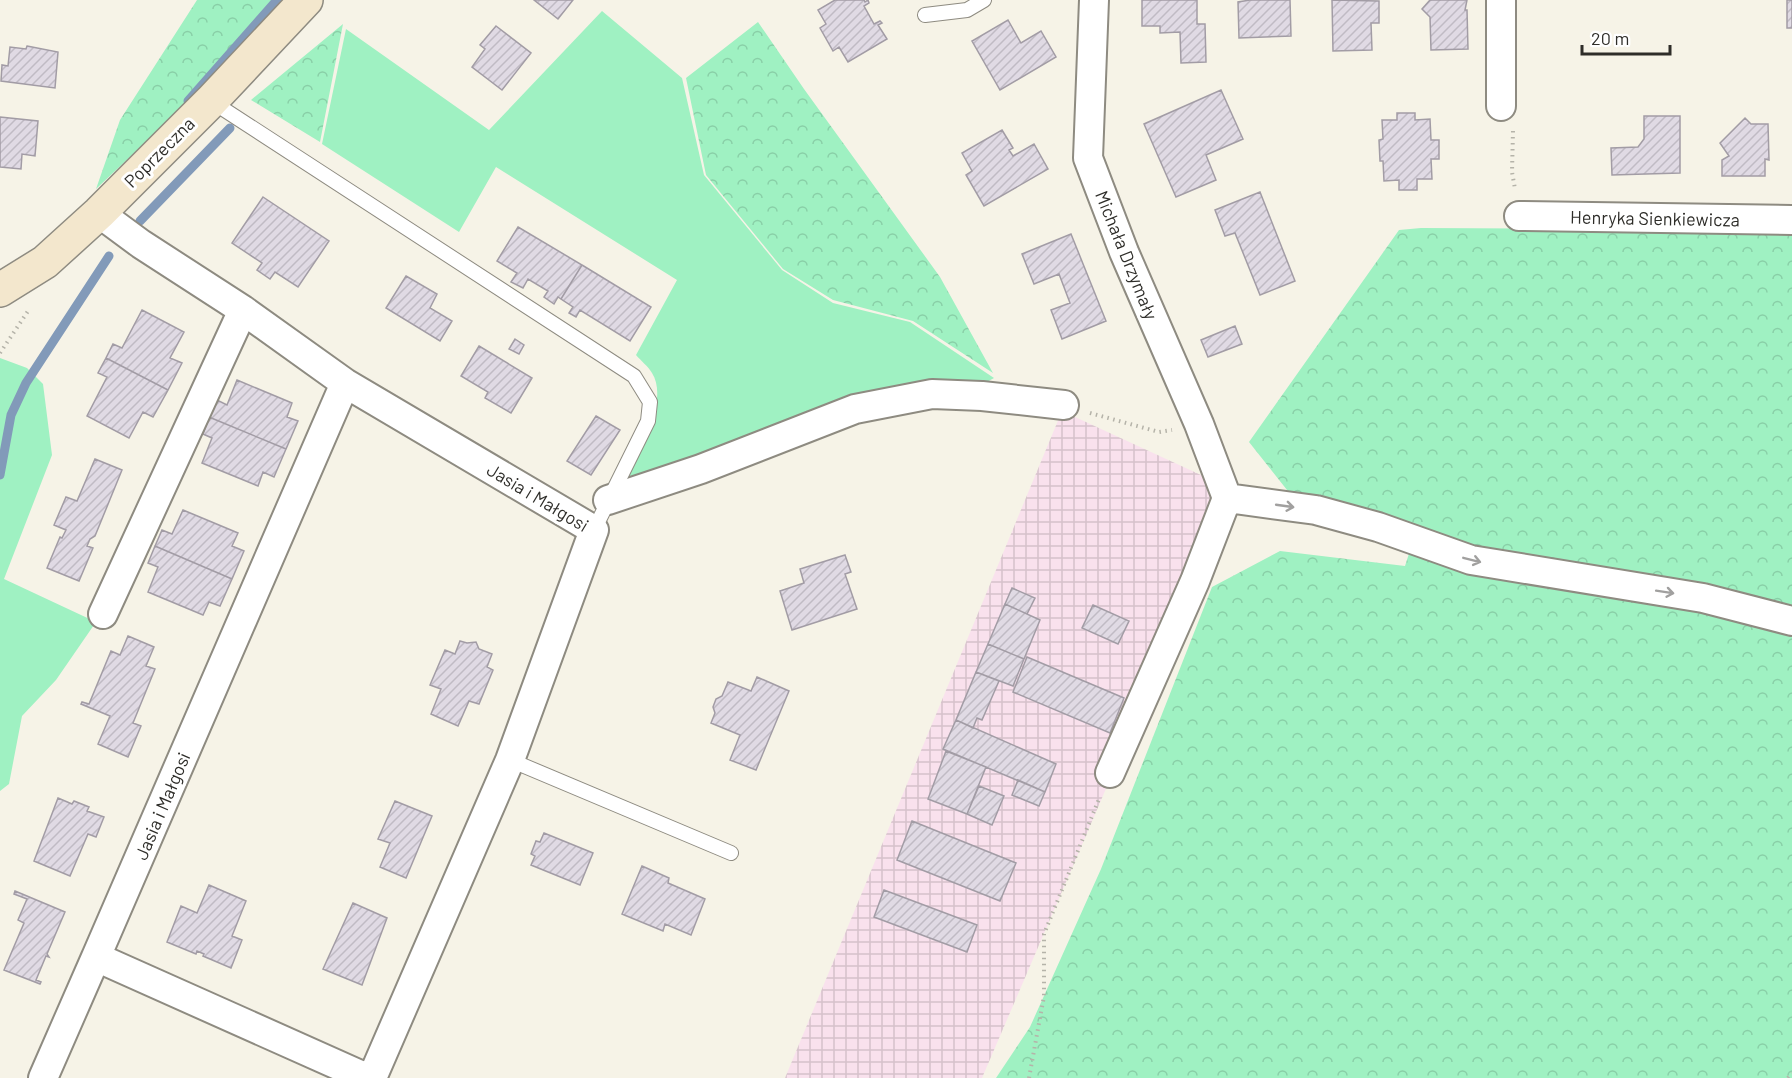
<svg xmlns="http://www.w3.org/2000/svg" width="1792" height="1078" viewBox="0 0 1792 1078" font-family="Barlow,sans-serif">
<defs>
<pattern id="industrial-grid" width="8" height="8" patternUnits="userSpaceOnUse" patternTransform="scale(1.5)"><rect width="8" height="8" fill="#f9e1ed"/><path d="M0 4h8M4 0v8" fill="none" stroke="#d6c1cb"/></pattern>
<pattern id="forest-crowns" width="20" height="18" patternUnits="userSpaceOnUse" patternTransform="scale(1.5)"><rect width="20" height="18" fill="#9ff1c2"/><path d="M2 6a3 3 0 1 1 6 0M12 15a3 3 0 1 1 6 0" fill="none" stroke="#89cfa7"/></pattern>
<pattern id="building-hatch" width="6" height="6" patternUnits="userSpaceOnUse" patternTransform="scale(1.5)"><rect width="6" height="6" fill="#e0dae4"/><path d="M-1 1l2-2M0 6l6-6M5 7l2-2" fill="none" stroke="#c0bbc4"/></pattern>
</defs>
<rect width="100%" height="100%" fill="#f6f3e7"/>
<path fill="url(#industrial-grid)" d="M1062 411 1214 481 1224 508 1195 581 982 1078H785Z"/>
<path fill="#9ff1c2" d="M602 11 682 78 704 175 782 270 833 303 910 322 994 378 985 383 625 482C637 455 670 401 652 373 648 366 641 361 636 355L677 280 496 167 459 232 322 144 346 29 489 130Z
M0 358 27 368 43 384 52 455 4 579 96 622 56 680 22 716 9 784 0 791Z"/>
<path fill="url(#forest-crowns)" d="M197 0H291L221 71 96 189 120 120Z
M758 22 804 89 940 277 993 373 913 321 833 300 783 269 706 175 686 78Z
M343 24 320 142 251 100Z
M1421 228 1792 230V1078H996L1030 1027 1101 869 1212 587 1280 551 1405 566 1415 535 1291 495 1249 442 1399 230Z"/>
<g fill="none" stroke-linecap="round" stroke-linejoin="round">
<path stroke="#829ab9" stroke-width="9" d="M188 101 277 0
M140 221 230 128
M0 475 11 415 26 383 109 256"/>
</g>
<path fill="url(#building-hatch)" stroke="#a29ca5" stroke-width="1.5" d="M534 0H573L558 19Z
M835 0H864L865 2 868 0 869 3 864 6 874 24 880 21 882 23 878 25 887 39 848 62 839 47 833 51 820 28 826 24 818 10Z
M1142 0H1197V24H1205L1206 62 1181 63 1180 32 1160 33V26H1142Z
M1250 0H1290L1291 36 1239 38 1238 2Z
M1332 0 1379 1V23H1371L1372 50 1333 51Z
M1467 0 1465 10H1467L1468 49 1431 50 1430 17 1422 9 1430 0Z
M1787 0H1792V28H1787Z
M1008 20 1021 43 1041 31 1056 57 1000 90 972 41Z
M496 26 531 53 502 90 472 67 485 49 480 45Z
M27 46 58 52 55 88 1 81 2 65 8 66 10 47 26 49Z
M1221 90 1243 139 1206 155 1216 180 1176 197 1144 124Z
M1397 113H1415V120L1430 119 1431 140H1439V159H1431L1432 179H1417V190H1399V180L1384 181 1383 161H1380L1379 140 1383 139 1382 120H1397Z
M1644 116H1680V173L1612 175 1611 148 1638 147 1644 139Z
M0 117 38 121 35 156 22 154 21 169 0 167Z
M1745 118 1751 124H1768L1769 160 1765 159V176H1722V160L1729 156 1720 143Z
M1002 130 1013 148 1009 150 1013 156 1034 144 1048 169 984 206 966 175 972 171 962 153Z
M1260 192 1295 281 1260 295 1235 233 1225 236 1215 210Z
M263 197 329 241 298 287 275 272 270 279 257 270 262 263 232 243Z
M518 227 582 265 561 299 558 297 554 304 544 297 548 291 528 279 523 288 511 282 517 273 497 261Z
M1071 234 1106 321 1062 339 1051 310 1070 303 1059 274 1034 284 1022 254Z
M582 265 651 307 630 341 580 310 576 317 569 313 573 307 561 299Z
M406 276 437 294 430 308 452 321 440 341 386 308Z
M142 310 184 332 170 358 182 363 168 390 106 358 113 344 122 348Z
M1235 326 1242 344 1208 357 1201 340Z
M515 339 524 345 519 354 509 349Z
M479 346 532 378 511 413 485 398 488 392 461 376Z
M106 358 168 390 153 417 143 412 129 438 87 416 107 377 98 373Z
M237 380 292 403 287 417 298 421 286 449 209 417 217 400 227 405Z
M596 416 620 430 591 475 567 461Z
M209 417 286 449 274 477 263 472 258 486 202 463 212 438 203 434Z
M95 459 122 470 95 536 90 539 87 546 93 548 79 581 47 568 60 537 62 538 66 530 54 525 66 497 77 501Z
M183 510 238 533 232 546 244 551 232 579 155 546 162 530 172 534Z
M155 546 232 579 220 606 209 602 203 615 148 592 158 567 148 563Z
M845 555 851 572 845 574 857 609 792 630 780 591 804 583 800 569Z
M1012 588 1035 598 1027 614 1005 604Z
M1005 604 1040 620 1024 659 988 644Z
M1093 605 1129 621 1118 644 1082 628Z
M128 636 154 647 146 666 155 669 133 723 141 726 128 757 98 744 110 716 81 704 82 702 89 704 111 651 120 655Z
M460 641 467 643 476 642 479 649 492 654 487 667 493 670 479 704 469 701 458 726 431 714 441 689 430 685 445 650 455 654Z
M988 644 1024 659 1013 686 976 672Z
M1027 657 1124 698 1110 733 1013 692Z
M976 672 999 681 982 720 977 718 973 728 956 720Z
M757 677 789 691 756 770 730 760 740 735 711 723 715 713 713 707 716 699 722 696 728 682 751 691Z
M956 720 1056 764 1045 792 943 749Z
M946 751 986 767 967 814 928 799Z
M1018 780 1045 792 1039 806 1012 795Z
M979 786 1004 796 992 825 967 814Z
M58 798 72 804 74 801 89 807 87 811 104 817 96 837 88 834 70 876 34 861Z
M395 801 432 816 406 878 380 867 390 843 378 839Z
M912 821 1016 863 1000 901 897 860Z
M544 833 593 853 580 885 531 865 535 856 531 854 536 841 540 842Z
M642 866 669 878 668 883 705 899 691 935 665 924 663 931 622 914Z
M209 885 246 901 232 936 242 940 231 968 203 956 204 954 197 951 196 954 167 942 181 906 197 913Z
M884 890 977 925 967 952 874 917Z
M15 891 65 912 47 954 49 957 46 956 36 980 41 982 40 984 4 970 24 923 18 920 27 899 14 894Z
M353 903 387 918 362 985 323 969Z"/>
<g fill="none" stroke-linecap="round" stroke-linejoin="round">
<defs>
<path id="lane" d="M925 15 967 10 984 0
M211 101 634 376 650 402 648 421 594 530
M510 760 731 853"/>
<path id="street" d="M1094 0 1088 158 1124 252 1199 424 1227 498
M1501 106V0
M99 213 141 244 243 310 345 383 594 530 510 760 372 1078
M1519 216 1792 220
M345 383 96 957 367 1078
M1227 498 1316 510 1378 527 1471 560 1703 598 1792 621
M608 500 701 469 855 409 932 394 982 396 1064 405
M103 614 243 310
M1110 773 1195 581 1227 498
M43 1078 96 957"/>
<path id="secondary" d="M0 290 45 262 99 213 211 101 306 0"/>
</defs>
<use href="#lane" stroke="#8e8b81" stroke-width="16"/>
<use href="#street" stroke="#8e8b81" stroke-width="32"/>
<use href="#secondary" stroke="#8e8b81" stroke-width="36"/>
<path stroke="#b5b3a9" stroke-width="4" stroke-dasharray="1.5 4.5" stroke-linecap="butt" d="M1513 131 1512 172 1515 189
M0 353 28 311
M1090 413 1159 432 1172 430
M1029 1078 1044 996V934L1099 799
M1788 1078 1792 1073"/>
<use href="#lane" stroke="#fff" stroke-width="14"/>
<use href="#street" stroke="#fff" stroke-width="28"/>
<use href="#secondary" stroke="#f3e7cd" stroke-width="33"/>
</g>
<defs><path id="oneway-shaft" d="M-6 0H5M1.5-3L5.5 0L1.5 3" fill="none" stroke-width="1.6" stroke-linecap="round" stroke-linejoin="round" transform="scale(1.5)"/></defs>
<g stroke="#a1a09f">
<use href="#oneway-shaft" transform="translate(1285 506) rotate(8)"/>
<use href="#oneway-shaft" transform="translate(1472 560) rotate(14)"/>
<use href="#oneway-shaft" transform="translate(1665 592) rotate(9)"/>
</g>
<g text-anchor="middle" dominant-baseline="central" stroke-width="6" stroke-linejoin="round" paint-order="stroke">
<g font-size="18" fill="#2e2d29" stroke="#fff">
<text transform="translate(159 152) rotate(-45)">Poprzeczna</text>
<text transform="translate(1655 218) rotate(1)">Henryka Sienkiewicza</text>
<text transform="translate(1127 255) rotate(68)">Michała Drzymały</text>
<text transform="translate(538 497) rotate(31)">Jasia i Małgosi</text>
<text transform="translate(162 806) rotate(-67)">Jasia i Małgosi</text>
</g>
</g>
<path d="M1582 45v9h88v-9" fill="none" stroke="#2e2d29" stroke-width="3"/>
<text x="1591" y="45" font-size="18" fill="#2e2d29" stroke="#ffffff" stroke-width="4.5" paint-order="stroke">20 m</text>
</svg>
